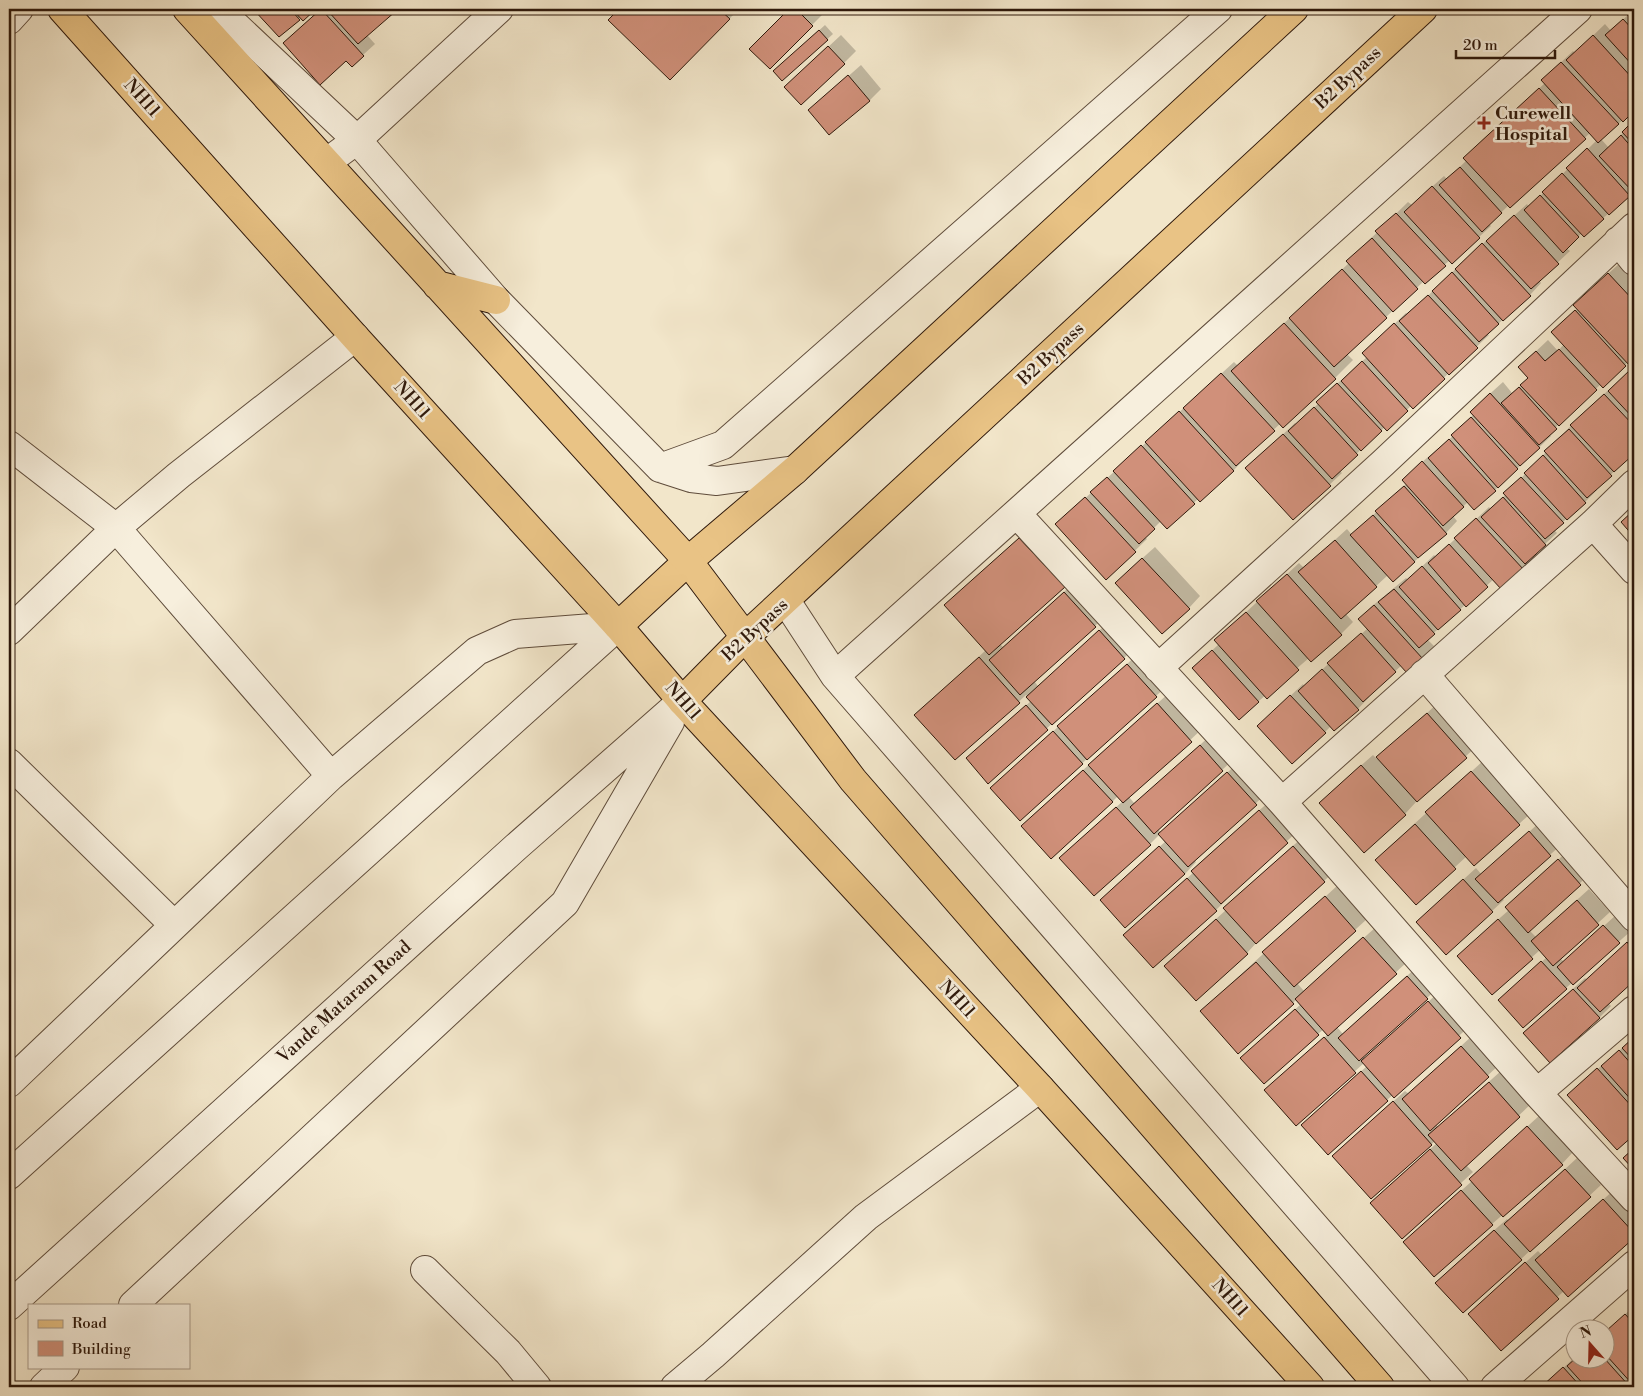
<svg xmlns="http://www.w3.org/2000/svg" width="1643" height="1396" viewBox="0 0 1643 1396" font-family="'Libre Bodoni',serif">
<rect width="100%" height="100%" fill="#f2e6ca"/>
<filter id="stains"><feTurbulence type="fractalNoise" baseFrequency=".004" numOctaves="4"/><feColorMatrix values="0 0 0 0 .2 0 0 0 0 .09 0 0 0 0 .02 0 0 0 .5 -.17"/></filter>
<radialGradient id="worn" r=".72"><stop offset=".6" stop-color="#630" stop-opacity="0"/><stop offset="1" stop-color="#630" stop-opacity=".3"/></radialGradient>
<path fill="#0003" d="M254 9H314L303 19 301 16 279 35Z
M322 9H396L367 35 375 44 352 65 346 59 296 32Z
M621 9H739L688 61 610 20Z
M791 9H820L824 13 770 67 751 49Z
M1624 9H1634V110L1601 139 1609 148 1634 121V191L1584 235 1582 233 1566 248 1570 251 1539 280 1541 283 1530 295 1487 334 1489 335 1413 407 1412 405 1387 429 1385 427 1369 442 1339 470 1342 473 1293 519 1247 468 1295 423 1296 424 1319 403 1329 391 1367 357 1375 342 1406 313 1408 315 1468 257 1527 204 1529 207 1597 140 1590 133 1511 207 1509 205 1489 224 1491 226 1479 237 1424 281 1347 354 1353 360 1335 378 1283 426 1281 423 1244 457 1245 458 1234 470 1200 500 1198 499 1167 528 1161 521 1145 537 1147 539 1107 578 1069 513 1234 362 1238 366 1349 263 1359 250 1408 202 1412 205 1444 176 1447 179 1467 160 1482 140 1545 83 1554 69 1573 51 1575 53 1605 24 1611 31 1629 14Z
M825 25 833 34 782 80 780 66Z
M841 35 856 51 844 63 798 75Z
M861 65 881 89 870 100 829 133 810 110Z
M1621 262 1634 277V361L1630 364 1628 362 1603 386 1601 384 1567 416 1549 434 1551 436 1495 490 1468 502 1453 516 1457 521 1446 533 1393 581 1388 575 1346 614 1353 622 1341 634 1312 661 1309 658 1239 718 1205 657 1219 644 1228 629 1299 563 1304 568 1347 529 1352 535 1407 483 1415 468 1453 436 1474 414 1483 400 1503 382 1512 393 1524 383 1529 377 1532 355 1548 340 1558 351 1564 344 1565 321 1578 308 1587 293Z
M1634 367V452L1596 489 1597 490 1585 502 1554 530 1557 533 1533 555 1535 558 1523 569 1494 579 1427 639 1434 646 1422 658 1407 671 1402 665 1368 696 1369 697 1358 709 1331 726 1325 732 1270 715 1303 684 1304 686 1368 628 1360 619 1371 607 1406 578 1408 580 1434 555 1436 557 1489 507 1491 510 1583 413Z
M1038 521 1081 569 1000 644 1003 647 1076 581 1107 615 1034 681 1038 686 1112 619 1136 647 988 782 979 747 1031 701 1026 695 956 759 934 698 986 650 963 588Z
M1155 547 1200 596 1189 608 1128 571Z
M1139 653 1168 685 1020 820 991 788Z
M1169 693 1202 729 1129 797 1135 804 1212 734 1234 759 1158 829 1161 833 1240 761 1268 792 1194 860 1196 862 1185 874 1125 926 1113 888 1166 841 1160 834 1150 844 1073 846 1123 801 1118 796 1112 802 1034 814Z
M1439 702 1478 745 1416 802 1405 814 1332 791 1373 755 1377 759Z
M1484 760 1531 813 1519 824 1467 856 1416 903 1388 848Z
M1271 800 1299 830 1226 897 1227 899 1216 910 1137 923 1194 872 1193 871 1204 859Z
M1541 821 1562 844 1502 898 1504 900 1492 911 1430 910 1476 868 1482 875Z
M1305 835 1336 870 1324 881 1258 941 1247 953 1177 954 1226 910 1236 897Z
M1570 849 1592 872 1529 930 1536 937 1589 889 1610 912 1560 958 1564 962 1616 915 1631 931 1566 988 1512 989 1547 957 1540 950 1492 993 1470 944 1509 910 1518 896Z
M1338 885 1367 919 1297 983 1304 991 1376 927 1407 962 1337 1027 1343 1034 1419 965 1439 987 1363 1056 1366 1059 1440 991 1471 1025 1387 1100 1315 1113 1367 1066 1364 1063 1297 1124 1277 1079 1328 1034 1324 1029 1318 1034 1242 1058 1301 1004 1297 999 1293 1003 1213 1000Z
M1634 936V980L1608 1003 1611 1006 1599 1018 1537 1021 1585 978 1587 980Z
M1473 1035 1500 1064 1436 1124 1438 1127 1501 1071 1531 1104 1466 1165 1473 1172 1402 1237 1383 1191 1437 1143 1435 1141 1372 1198 1345 1144 1405 1091 1409 1094Z
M1634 1038V1133L1617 1149 1580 1084Z
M1540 1115 1573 1152 1562 1164 1492 1224 1416 1231 1472 1181 1482 1168Z
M1577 1158 1601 1185 1521 1259 1448 1271 1507 1219 1509 1221Z
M1616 1188 1634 1209V1237L1568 1296 1564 1291 1501 1349 1469 1314 1538 1251 1542 1255Z
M1634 1306V1387H1543L1575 1357 1576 1358H1606V1332Z"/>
<path fill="#d0907a" stroke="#2e180b" d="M253 9H290L300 20 279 37Z
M292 9H316L303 21Z
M321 9 364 56 352 67 346 61 320 85 283 43Z
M328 9H394L396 11 358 44 327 10Z
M619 9H719L730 19 670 80 608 20Z
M789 9H796L813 26 770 69 749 49Z
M1622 9H1634V22Z
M1623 19 1634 31V67L1605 35Z
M819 30 828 40 782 81 773 71Z
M1593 35 1634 80V111L1623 122 1566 60Z
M828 46 845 64 801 105 784 87Z
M1561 62 1619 124 1598 143 1541 80Z
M848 75 870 101 829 135 808 110Z
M1539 88 1586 139 1510 208 1463 158Z
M1634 120V145L1622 132Z
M1621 135 1634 150V193L1599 156Z
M1587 148 1630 196 1609 215 1566 168Z
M1460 167 1502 213 1482 232 1439 185Z
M1562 173 1604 219 1584 237 1542 192Z
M1432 186 1480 238 1452 264 1404 212Z
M1540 195 1579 237 1563 253 1524 210Z
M1396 213 1446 266 1425 284 1375 231Z
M1514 215 1559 264 1531 289 1486 241Z
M1372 238 1418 289 1393 312 1346 261Z
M1482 243 1531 296 1503 321 1455 269Z
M1342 269 1387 318 1334 367 1289 318Z
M1452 272 1499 324 1479 342 1432 291Z
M1608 273 1634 301V362L1630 366 1573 305Z
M1428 295 1478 348 1449 375 1399 321Z
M1575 310 1626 366 1603 388 1551 332Z
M1284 323 1336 379 1283 428 1231 371Z
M1394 323 1445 379 1413 409 1362 353Z
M1559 349 1597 390 1559 426 1520 385 1528 378 1518 367 1536 351 1545 361Z
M1362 361 1408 411 1387 431 1341 381Z
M1631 369 1634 373V419L1608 391Z
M1221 373 1275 431 1236 466 1183 408Z
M1337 383 1382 431 1361 451 1316 402Z
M1519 387 1557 429 1539 445 1501 403Z
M1490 393 1540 448 1520 466 1470 412Z
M1604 394 1634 426V454L1614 472 1570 425Z
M1314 407 1358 455 1332 479 1288 431Z
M1179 411 1234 471 1200 502 1145 442Z
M1471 417 1518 469 1498 488 1451 435Z
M1569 429 1612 476 1587 498 1544 451Z
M1283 434 1331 486 1293 520 1245 468Z
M1449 439 1496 491 1474 510 1428 458Z
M1141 445 1195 504 1167 529 1113 471Z
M1543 455 1586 503 1567 520 1524 473Z
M1422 461 1464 507 1443 526 1402 480Z
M1107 477 1155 529 1139 544 1090 492Z
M1521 477 1564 523 1545 539 1503 493Z
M1404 486 1447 534 1418 558 1375 511Z
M1085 497 1136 552 1106 580 1055 524Z
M1503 497 1546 545 1525 564 1481 517Z
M1634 510V537L1621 522Z
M1373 515 1415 562 1393 582 1350 535Z
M1476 518 1524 570 1502 590 1454 538Z
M1019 538 1065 587 989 655 944 605Z
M1335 540 1377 587 1341 619 1298 572Z
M1449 544 1488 587 1466 607 1428 563Z
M1142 558 1190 609 1162 634 1115 583Z
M1422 566 1461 610 1438 630 1399 587Z
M1287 574 1342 635 1311 662 1256 601Z
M1394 589 1435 634 1419 648 1378 602Z
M1064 592 1096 627 1020 695 989 660Z
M1374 605 1423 659 1407 673 1358 619Z
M1246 612 1299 670 1267 699 1214 640Z
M1099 630 1125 659 1052 725 1026 697Z
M1361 633 1396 672 1363 702 1327 663Z
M1212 650 1259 702 1239 720 1192 668Z
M979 657 1020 703 955 760 914 715Z
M1127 664 1157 697 1087 760 1057 726Z
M1322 669 1359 710 1334 731 1298 691Z
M1290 695 1326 733 1292 764 1257 726Z
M1157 703 1192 742 1123 803 1088 765Z
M1026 705 1048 730 988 784 966 758Z
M1427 713 1467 758 1417 802 1376 757Z
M1053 731 1083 764 1020 821 990 788Z
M1200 745 1223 771 1154 834 1130 807Z
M1361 765 1406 815 1364 853 1319 803Z
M1083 770 1113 802 1051 859 1021 826Z
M1471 771 1520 825 1474 866 1425 812Z
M1227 772 1257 805 1188 867 1158 834Z
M1116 807 1151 845 1094 896 1059 858Z
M1259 810 1288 843 1221 904 1191 871Z
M1415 824 1456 869 1416 905 1375 860Z
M1529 831 1551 856 1498 903 1475 879Z
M1159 846 1185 874 1125 928 1100 900Z
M1293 846 1325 882 1256 944 1223 908Z
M1558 859 1581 885 1528 933 1505 907Z
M1187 878 1217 911 1153 968 1123 935Z
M1463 879 1493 912 1446 955 1416 922Z
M1325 896 1356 931 1294 987 1262 952Z
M1577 900 1599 925 1553 966 1531 941Z
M1216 919 1248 954 1196 1001 1164 966Z
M1498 919 1533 959 1492 995 1457 956Z
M1603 925 1620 943 1573 985 1557 967Z
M1363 937 1397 974 1328 1036 1295 999Z
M1627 942 1634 951V981L1600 1012 1577 988Z
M1541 961 1567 989 1523 1028 1498 1000Z
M1256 962 1294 1004 1238 1054 1200 1011Z
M1407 976 1428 999 1359 1061 1338 1038Z
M1573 989 1600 1018 1550 1063 1523 1033Z
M1428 1001 1461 1038 1394 1098 1361 1061Z
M1295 1009 1319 1035 1264 1084 1240 1058Z
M1324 1037 1356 1073 1296 1126 1264 1090Z
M1634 1037V1061L1622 1048Z
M1461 1046 1489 1077 1430 1131 1402 1099Z
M1619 1050 1634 1067V1103L1601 1066Z
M1597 1068 1634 1109V1135L1617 1150 1567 1095Z
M1361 1071 1388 1101 1328 1155 1301 1125Z
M1489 1082 1520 1117 1461 1171 1428 1135Z
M1393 1101 1432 1145 1371 1199 1332 1156Z
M1527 1126 1563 1165 1503 1217 1469 1179Z
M1634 1148V1170L1623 1158Z
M1430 1149 1462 1185 1402 1239 1370 1203Z
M1565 1169 1591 1197 1530 1252 1504 1224Z
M1461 1190 1493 1225 1434 1277 1403 1242Z
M1603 1199 1634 1233V1238L1568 1297 1535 1260Z
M1494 1230 1522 1260 1463 1313 1435 1283Z
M1525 1262 1559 1299 1501 1351 1468 1314Z
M1625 1314 1634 1324V1386L1606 1355V1331Z
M1576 1358H1604L1630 1387H1586L1567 1366Z
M1563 1367 1581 1387H1541Z"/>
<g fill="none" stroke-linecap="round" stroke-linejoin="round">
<defs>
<path id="minor" d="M9 20 19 9
M327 162 357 140 499 9
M1618 241 1634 261
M9 445 116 528 331 776
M1017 514 1282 802 1537 1093 1634 1198
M1593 524 1634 570
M786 601 835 676 1455 1387
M9 631 116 528 179 475 355 337
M1158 668 1383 463 1634 227
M1424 674 1634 917
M835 676 1578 9
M9 763 174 925
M1282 802 1593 524 1634 484
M9 1083 331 776 477 651 515 634 618 626
M1537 1093 1634 1010
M9 1175 618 626
M425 1270 508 1352 537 1387
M133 1305 565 903 670 722
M9 1306 516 847 682 701
M44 1387 65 1367
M675 1387 713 1355 866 1217 1040 1088
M1495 1387 1634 1265"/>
<path id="tertiary" d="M218 9 357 140 496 300 660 468 691 478 717 481 795 470
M660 468 723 445 1218 9"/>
<path id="primary" d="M618 626 688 561 795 470 1294 9
M682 701 746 636 1423 9"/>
<path id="trunk" d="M62 9 355 337 618 626 682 701 1040 1088 1310 1387
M187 9 688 561 853 780 1380 1387
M437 285 496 300"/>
</defs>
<use href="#minor" stroke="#5f4c3b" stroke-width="30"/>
<use href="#tertiary" stroke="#5f4c3b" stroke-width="30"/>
<use href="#primary" stroke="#2e180b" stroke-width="30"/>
<use href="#trunk" stroke="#2e180b" stroke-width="30"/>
<use href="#minor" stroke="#f7efdd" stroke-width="28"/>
<use href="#tertiary" stroke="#f7efdd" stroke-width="28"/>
<use href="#primary" stroke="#e9c385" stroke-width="28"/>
<use href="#trunk" stroke="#e9c385" stroke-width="28"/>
</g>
<path fill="#8f2418" stroke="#f7efdd" stroke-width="2" d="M1481.5 115.5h5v5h5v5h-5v5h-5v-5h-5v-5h5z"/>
<g text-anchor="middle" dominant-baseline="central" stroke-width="5" stroke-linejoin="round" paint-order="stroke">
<g font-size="18" fill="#2e180b" stroke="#f7efdd">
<text transform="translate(1348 78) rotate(-43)">B2 Bypass</text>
<text transform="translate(142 98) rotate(48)">NH11</text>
<text transform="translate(1051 354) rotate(-43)">B2 Bypass</text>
<text transform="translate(412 400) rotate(48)">NH11</text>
<text transform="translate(755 630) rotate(-43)">B2 Bypass</text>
<text transform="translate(683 701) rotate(49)">NH11</text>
<text transform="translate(957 999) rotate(47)">NH11</text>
<text transform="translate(344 1002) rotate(-42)">Vande Mataram Road</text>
<text transform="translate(1230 1298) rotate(48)">NH11</text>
</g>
<g font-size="18" font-weight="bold" fill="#2e180b" stroke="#f7efdd" text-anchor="start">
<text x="1495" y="113">Curewell<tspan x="1495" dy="21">Hospital</tspan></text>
</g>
</g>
<rect width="1643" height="1396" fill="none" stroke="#f2e6ca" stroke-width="30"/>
<rect x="10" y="10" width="1623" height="1376" fill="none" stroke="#2e180b" stroke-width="2.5"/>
<rect x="15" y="15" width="1613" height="1366" fill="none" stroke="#2e180b"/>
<rect x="28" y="1304" width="162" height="65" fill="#f7efdd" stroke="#a79989"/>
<rect x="38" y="1320" width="25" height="8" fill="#e9c385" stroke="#a79989"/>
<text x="72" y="1328" font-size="15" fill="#2e180b">Road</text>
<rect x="38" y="1341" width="25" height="15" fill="#d0907a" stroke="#a79989"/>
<text x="72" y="1354" font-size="15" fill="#2e180b">Building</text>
<g transform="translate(1590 1344) rotate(340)"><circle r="24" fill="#f7efdd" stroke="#a79989"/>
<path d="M0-4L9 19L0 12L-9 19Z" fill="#8f2418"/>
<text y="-8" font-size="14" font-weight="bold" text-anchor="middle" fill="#2e180b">N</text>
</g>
<path d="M1456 50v8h99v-8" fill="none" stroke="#2e180b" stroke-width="2.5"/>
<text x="1463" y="50" font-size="15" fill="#2e180b" stroke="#f7efdd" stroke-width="4" paint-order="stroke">20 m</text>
<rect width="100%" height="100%" filter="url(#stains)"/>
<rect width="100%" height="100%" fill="url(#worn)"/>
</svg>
